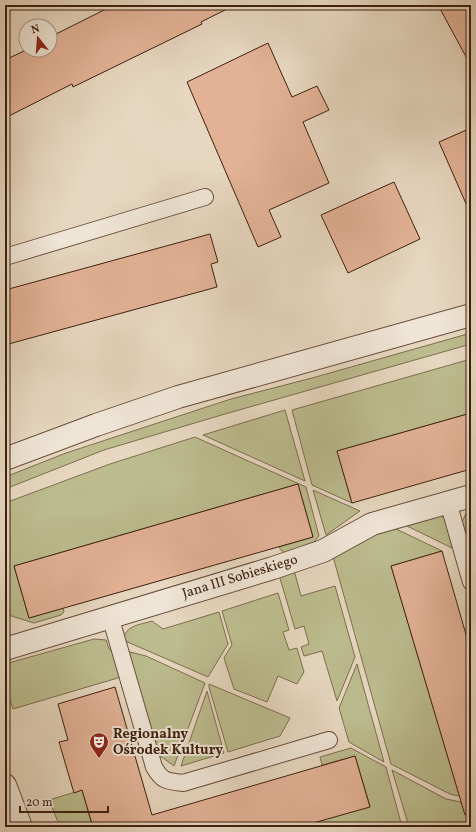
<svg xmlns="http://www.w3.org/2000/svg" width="476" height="832" viewBox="0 0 476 832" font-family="Vollkorn,serif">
<rect width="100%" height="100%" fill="#e7d7c0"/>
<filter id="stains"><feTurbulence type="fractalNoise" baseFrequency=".005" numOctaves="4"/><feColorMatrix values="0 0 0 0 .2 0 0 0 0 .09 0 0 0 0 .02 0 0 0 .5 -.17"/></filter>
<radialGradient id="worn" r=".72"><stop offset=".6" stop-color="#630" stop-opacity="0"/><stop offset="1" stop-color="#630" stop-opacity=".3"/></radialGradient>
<path fill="#bcbc8e" stroke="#7c6e4f" d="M471 333V344L225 414 104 450 5 489V477L66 453 231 399 312 378Z
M471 359V413L337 451 352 503 312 485 292 410Z
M285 410 305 481 203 435Z
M195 437 306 487 319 536 314 542 285 553 281 550 279 547 313 537 298 484 14 566 29 618 63 608 64 612 61 615 34 623 5 614V503L110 464Z
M313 490 360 511 326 535Z
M471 508V545L470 546 462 522 468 509Z
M434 514 443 517 449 523 456 550 403 524Z
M392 527 442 551 391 566 456 784 471 799 450 794 391 764 332 553Z
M294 570 301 596 335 586 355 657 337 701 322 651 304 656 301 647 309 644 304 626 295 629 279 575Z
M278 593 289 630 283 632 289 650 297 648 304 672 297 684 278 676 267 702 234 689 224 658 232 645 222 611Z
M219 612 228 644 208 677 123 640C126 625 139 625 152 621L163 629Z
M94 639 106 640 109 649 114 652 121 677 13 709 5 686V664Z
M126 651 146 656 205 683 174 766 156 753Z
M357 664 384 762 349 742 339 708Z
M209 684 290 718 280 736 228 752 209 687Z
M207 691 224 753 181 766Z
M351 748 386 767 402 827H299L370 806 355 756 322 765 320 757Z
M392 770 446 799 471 804V827H409Z
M82 790 91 822 95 827H60L49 800Z"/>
<path fill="#e3b296" stroke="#3d2010" d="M114 5H235L201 22 202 24 73 87 72 84 5 118V60L26 50H50V37Z
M438 5H471V66Z
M268 43 292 97 317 86 329 110 303 122 329 183 269 210 281 237 258 247 187 82Z
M471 128V215L439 142Z
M394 182 420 239 348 273 321 215Z
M210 234 218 262 211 264 217 287 5 345V290Z
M471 413V469L352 503 337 451Z
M298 484 313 537 29 618 14 566Z
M442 551 471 652V814L465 815 391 566Z
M115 687 152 815 355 756 370 807 299 827H93L82 790 74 793 59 742 68 740 58 704Z"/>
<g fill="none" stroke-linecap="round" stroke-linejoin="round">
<defs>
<path id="service" d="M5 257 205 197
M448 502 471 582
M110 616 154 767C162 781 166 781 183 783L329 740"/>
<path id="minor" d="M5 649 273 568 323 551 372 524 471 496
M5 785 21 827"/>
<path id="tertiary" d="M5 459 96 425 178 397 471 315"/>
</defs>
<use href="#service" stroke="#684e3c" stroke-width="18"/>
<use href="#minor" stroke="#684e3c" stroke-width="24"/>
<use href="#tertiary" stroke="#684e3c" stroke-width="24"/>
<use href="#service" stroke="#efe5d6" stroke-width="16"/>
<use href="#minor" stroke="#efe5d6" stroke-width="22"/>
<use href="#tertiary" stroke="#efe5d6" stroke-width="22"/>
</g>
<defs>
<symbol id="theatre-pin" viewBox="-11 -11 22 30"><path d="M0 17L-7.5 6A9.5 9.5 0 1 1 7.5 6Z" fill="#8f2418" stroke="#efe5d6"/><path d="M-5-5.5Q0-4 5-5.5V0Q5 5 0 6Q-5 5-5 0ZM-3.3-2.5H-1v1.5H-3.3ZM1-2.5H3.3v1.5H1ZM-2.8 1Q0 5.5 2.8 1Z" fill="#fff"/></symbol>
</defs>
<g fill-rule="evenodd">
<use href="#theatre-pin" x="88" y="731" width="22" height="30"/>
</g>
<g text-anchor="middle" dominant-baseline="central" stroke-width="4" stroke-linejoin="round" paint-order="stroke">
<g font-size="14" fill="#3d2010" stroke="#efe5d6">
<text transform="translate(240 577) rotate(-17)">Jana III Sobieskiego</text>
</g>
<g font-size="14" font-weight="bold" fill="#3d2010" stroke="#efe5d6" text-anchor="start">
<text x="113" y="734">Regionalny<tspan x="113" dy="16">Ośrodek Kultury</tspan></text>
</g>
</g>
<rect width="476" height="832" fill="none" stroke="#e7d7c0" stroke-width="20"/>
<rect x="6" y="6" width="464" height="820" fill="none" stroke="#3d2010" stroke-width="2"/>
<rect x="10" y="10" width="456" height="812" fill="none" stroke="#3d2010"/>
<g transform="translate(38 38) rotate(343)"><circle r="19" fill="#efe5d6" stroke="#a89687"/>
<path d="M0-3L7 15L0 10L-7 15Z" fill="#8f2418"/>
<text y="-6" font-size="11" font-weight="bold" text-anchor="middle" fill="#3d2010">N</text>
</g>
<path d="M20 806v6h88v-6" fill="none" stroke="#3d2010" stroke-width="2"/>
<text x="26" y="806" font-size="12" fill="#3d2010" stroke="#efe5d6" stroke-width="3" paint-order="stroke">20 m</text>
<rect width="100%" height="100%" filter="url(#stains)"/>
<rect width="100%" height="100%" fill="url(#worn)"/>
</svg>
